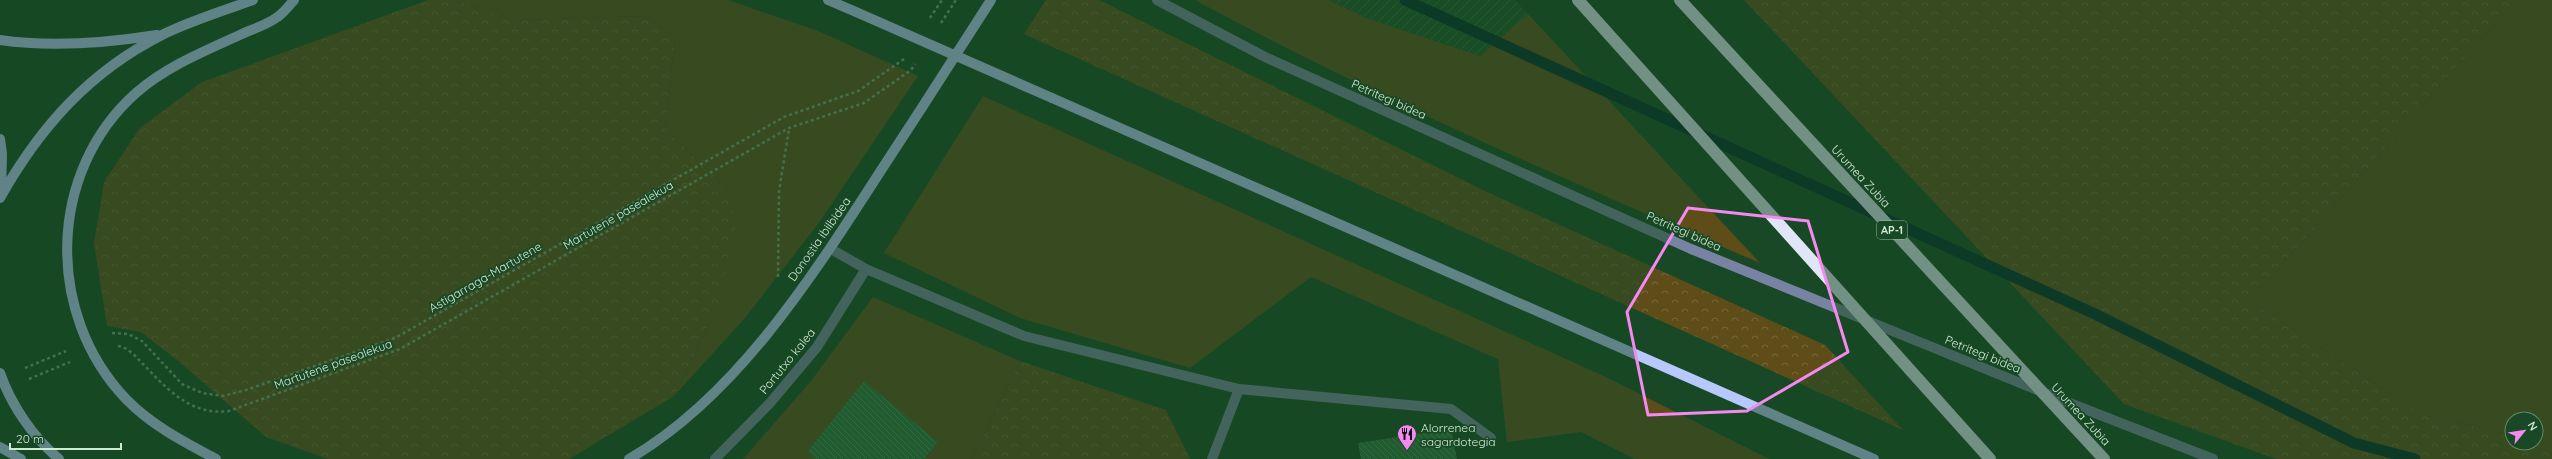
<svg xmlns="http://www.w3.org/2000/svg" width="2552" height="459" viewBox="0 0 2552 459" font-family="Quicksand,sans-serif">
<defs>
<pattern id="industrial-furrows" width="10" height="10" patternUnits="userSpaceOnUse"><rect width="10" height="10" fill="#1a5229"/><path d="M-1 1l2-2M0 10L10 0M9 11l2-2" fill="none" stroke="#3a6b47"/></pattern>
<pattern id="forest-crowns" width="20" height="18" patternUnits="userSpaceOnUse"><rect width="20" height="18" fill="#5f4d19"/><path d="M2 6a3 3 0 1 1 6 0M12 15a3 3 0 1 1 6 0" fill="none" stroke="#75673a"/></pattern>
<pattern id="building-back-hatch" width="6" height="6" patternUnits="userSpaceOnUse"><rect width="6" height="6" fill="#2b733e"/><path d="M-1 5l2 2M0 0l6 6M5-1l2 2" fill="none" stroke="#538e62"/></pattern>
</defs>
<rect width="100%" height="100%" fill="#184825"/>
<path fill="url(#industrial-furrows)" d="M1328 0H1515L1528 14 1480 56 1369 19Z"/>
<path fill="#5f4d19" d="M453 0H728L818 31 918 76 818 224 745 318 674 396 717 309 731 193 665 128 675 39 647 16 517 20Z
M1195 0H1328L1369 19 1480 56 1528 14 1760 263C1569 181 1378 99 1195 0Z
M2516 0H2552V444L2536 441V419H2512V435L2423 415 2250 301Z
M983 96 1606 377 1769 459H1635L1581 432 1507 442 1498 359 1311 277 1190 368 1020 318 884 253Z
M873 297 1020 361 972 459H743L811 381Z"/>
<path fill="url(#forest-crowns)" d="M428 0H453L517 20 647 16 675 39 665 128 731 193 736 233 717 309 674 396 569 459H328L266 437 177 360 141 332 107 326 94 243 104 182 140 128 202 82Z
M1046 0H1099L1487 192 1825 345 1903 430 1024 34Z
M1744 0H2516L2250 301 2423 415 2512 435V443H2536V441L2552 444V459H2276L2124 404Z
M1020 361 1166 410 1190 459H972Z"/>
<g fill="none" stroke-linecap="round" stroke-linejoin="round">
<path stroke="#00262c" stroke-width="11" d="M1405 0 2095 314 2354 443 2415 459"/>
</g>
<path fill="url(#building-back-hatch)" d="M864 381 938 442 924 459H816L807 452Z
M1451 429 1457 459H1361L1358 443Z"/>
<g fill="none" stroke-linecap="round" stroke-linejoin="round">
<path stroke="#7a9f82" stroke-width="2.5" stroke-dasharray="3 3" stroke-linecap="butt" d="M930 18 942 0
M941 23 956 0
M778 277 779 191 789 129
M112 333 128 334 142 341 182 384 202 393 223 396 246 390 395 338 784 117 858 91 904 59
M118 346C128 347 136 357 143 364 167 389 191 416 229 411L400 349 789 128 864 103 911 70 915 64
M25 368 66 351
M29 379 70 362"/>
<path stroke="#7883a3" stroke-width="10" d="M1157 0 1265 57 1691 249 2072 404 2213 459
M831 249 866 269 1024 336 1239 389 1451 409 1491 438
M715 459 770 403 817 347 866 269
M1212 459 1239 389"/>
<path stroke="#b7c9fc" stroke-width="10" d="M828 0 856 12
M0 40C52 48 106 43 157 35
M1052 98 1874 459
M0 139 2 154 1 195
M0 198C40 127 89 72 162 35 190 21 223 11 253 0
M0 373C11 405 33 437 59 459
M0 447 21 459
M216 459C184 442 151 425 126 399 45 314 47 172 136 93 167 66 205 51 242 34 253 29 266 25 276 18 283 14 289 6 294 0
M629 459C736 397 812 277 878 175 916 117 954 58 991 0"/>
<path stroke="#b7c9fc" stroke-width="10" d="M856 12 1052 98"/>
<path stroke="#e0e6f5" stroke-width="12" d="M1578 0 1990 459
M1680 0 2104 459"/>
</g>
<path d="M0 0H2552V459H0ZM1688 208 1808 221 1848 352 1747 411 1648 415 1627 312Z" fill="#184825" fill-opacity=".55" fill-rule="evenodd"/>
<path fill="none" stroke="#f589ef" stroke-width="3" stroke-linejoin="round" d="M1688 208 1808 221 1848 352 1747 411 1648 415 1627 312Z"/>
<defs>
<symbol id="restaurant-pin" viewBox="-11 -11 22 30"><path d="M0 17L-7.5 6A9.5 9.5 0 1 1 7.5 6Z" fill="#f589ef" stroke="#184825"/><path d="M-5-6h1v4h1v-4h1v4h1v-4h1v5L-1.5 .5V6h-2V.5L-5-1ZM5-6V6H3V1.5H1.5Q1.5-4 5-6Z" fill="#111"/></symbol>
</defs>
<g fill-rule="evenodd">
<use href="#restaurant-pin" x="1396" y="423" width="22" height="30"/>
</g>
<g text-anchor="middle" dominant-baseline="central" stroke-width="3.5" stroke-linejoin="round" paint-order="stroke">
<rect fill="#184825" stroke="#99b9a0" stroke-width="1" x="1877" y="221" width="30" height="18" rx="3"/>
<g font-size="11" font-weight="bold" fill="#d0ead4">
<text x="1892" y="230">AP-1</text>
</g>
<g font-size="12" fill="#d0ead4" stroke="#184825">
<text transform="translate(1389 99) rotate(24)">Petritegi bidea</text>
<text transform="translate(1861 176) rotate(47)">Urumea Zubia</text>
<text transform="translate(618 215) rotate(-30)">Martutene pasealekua</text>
<text transform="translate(1684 231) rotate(24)">Petritegi bidea</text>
<text transform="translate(819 239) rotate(-55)">Donostia ibilbidea</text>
<text transform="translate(485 277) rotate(-30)">Astigarraga-Martutene</text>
<text transform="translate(1983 354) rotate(22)">Petritegi bidea</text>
<text transform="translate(787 361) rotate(-51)">Portutxo kalea</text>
<text transform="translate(333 364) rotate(-20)">Martutene pasealekua</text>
<text transform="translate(2081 414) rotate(47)">Urumea Zubia</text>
</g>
<g font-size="12" fill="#d0ead4" stroke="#184825" text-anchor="start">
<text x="1421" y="427">Alorrenea<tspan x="1421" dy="14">sagardotegia</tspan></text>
</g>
</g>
<g transform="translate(2524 431) rotate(60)"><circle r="19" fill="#184825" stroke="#62896b"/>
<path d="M0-3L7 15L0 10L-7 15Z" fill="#f589ef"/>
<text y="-6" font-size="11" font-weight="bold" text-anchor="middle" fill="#d0ead4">N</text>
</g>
<path d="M10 443v6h111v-6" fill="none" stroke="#d0ead4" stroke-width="2"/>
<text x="16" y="443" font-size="12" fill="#d0ead4" stroke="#184825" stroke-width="3" paint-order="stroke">20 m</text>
</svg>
